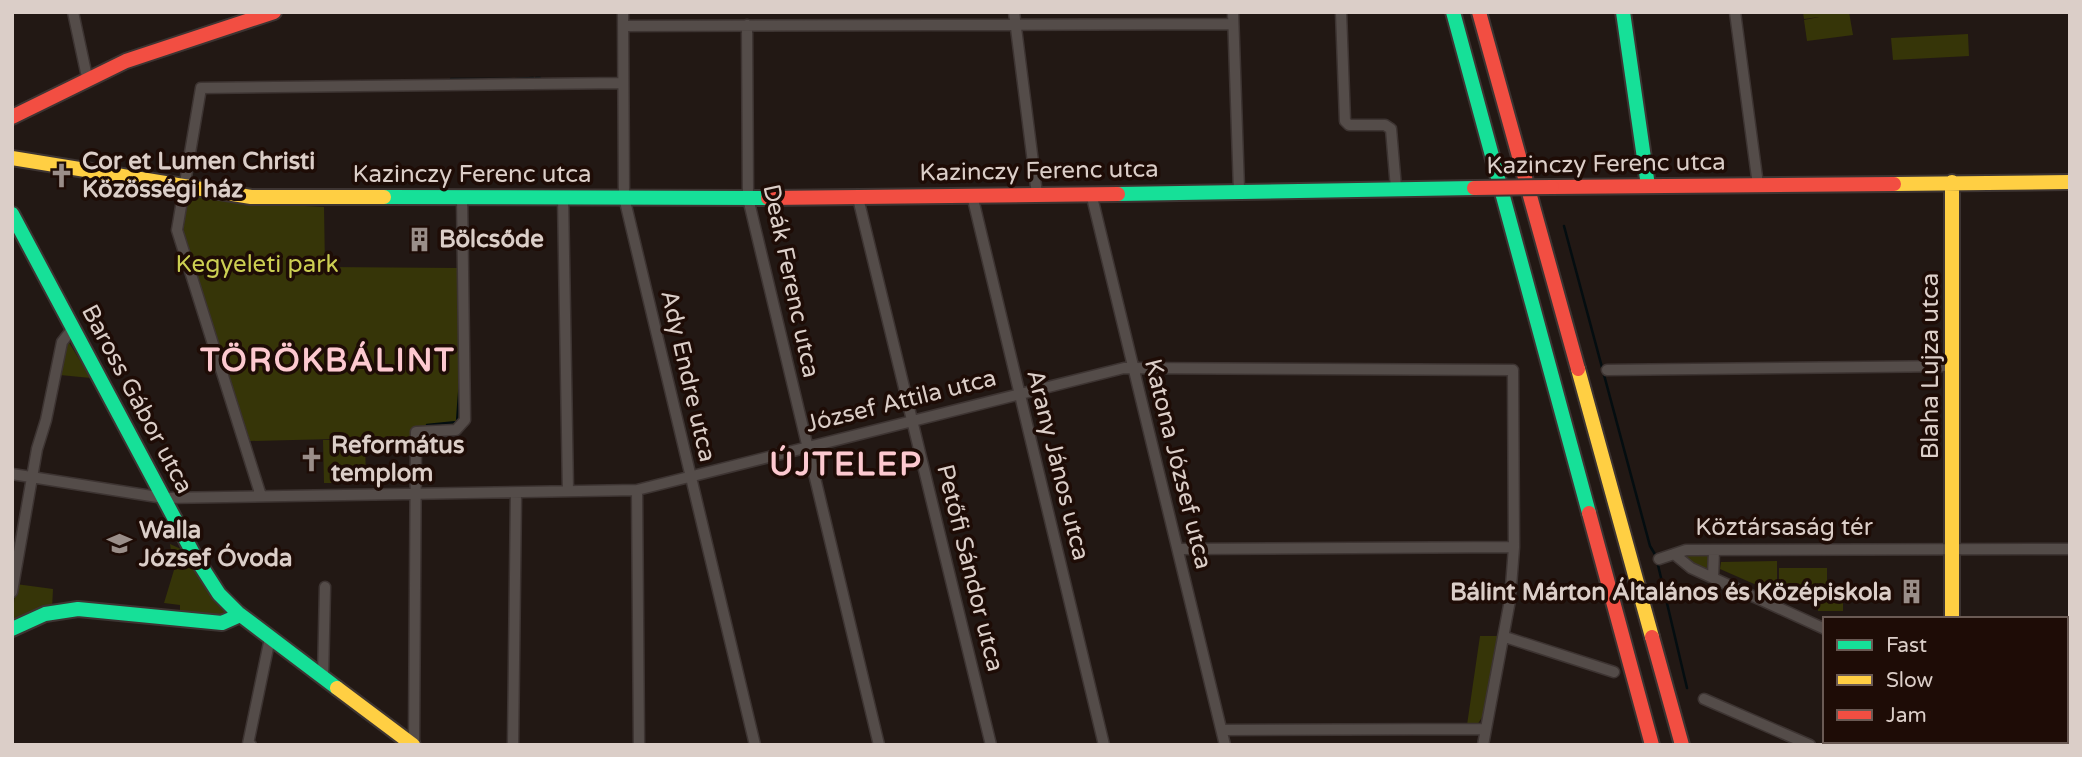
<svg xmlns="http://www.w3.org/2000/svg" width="2082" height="757" viewBox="0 0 2082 757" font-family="'Varela Round',sans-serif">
<rect width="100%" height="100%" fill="#221814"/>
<path fill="#363508" d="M1803 12H1849L1853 35 1807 41 1804 20 1819 17 1804 19Z
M1968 34 1969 56 1893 60 1891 38Z
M188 193 247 203 324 207 325 267 460 268 462 419 453 427H413V437L250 441 183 233Z
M68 341 91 378 60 375 62 352Z
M323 440H365L366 483H324Z
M170 544 194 555 240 615 180 618V605L164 603 174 570Z
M1684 554H1709V571L1684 561Z
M1777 561V594L1720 569 1721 562Z
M1779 568H1827V593L1779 594Z
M16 584 53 589 52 609 12 622Z
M1818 597H1843V611H1818Z
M1480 636H1500L1483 716 1477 725H1467Z"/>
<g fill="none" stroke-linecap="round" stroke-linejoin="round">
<path stroke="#040d10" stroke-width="2.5" d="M536 78H540
M451 79H511
M516 79 533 78
M1564 226 1650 546 1656 556
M427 425 457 422 460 381
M1658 565 1687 688"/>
<defs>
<path id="street" d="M73 12 87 77
M623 12 624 197 755 745
M1014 12 1037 194
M1233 12 1239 190
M1341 12 1345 121 1349 125H1385L1391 129 1396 188
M1735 12 1758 185
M747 25 748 198 879 745
M623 26 1233 24
M1091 193 1225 745
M972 195 1104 745
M563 197 568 491
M858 198 991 745
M1607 370 1952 366
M12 474 164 498 637 490 1124 368 1513 370 1514 547 1510 600 1483 745
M637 490 639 745
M261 496 177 230 201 88 623 83
M1178 549 1514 547
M1674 554 1691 568 1825 629
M1659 559 1686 550 2070 549
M1713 577 1714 551
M12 592 37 449 46 420 62 342 73 328
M1505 637 1614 672
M323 677 325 587
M1704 699 1810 745
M1222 730 1485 729
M251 745 248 744 270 638
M414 745 416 432 456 430 465 420 462 197
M513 745 516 493"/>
<path id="fast" d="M1453 12 1589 513
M1623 12 1648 186
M1118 194 1474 188
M384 197 768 198
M12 214 194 555 219 594 238 613 337 688
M12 629 45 614 78 609 222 623 240 615"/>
<path id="slow" d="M12 158 251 197H384
M1952 182V619
M1894 184 2070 182
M1578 369 1652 637
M337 688 413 745"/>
<path id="jam" d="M1479 12 1578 369
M12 117 126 61 274 12
M1552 187 1894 184
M768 198 1118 194
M1589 513 1652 745
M1652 637 1682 745
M1934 745 1935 741"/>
</defs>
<use href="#street" stroke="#3d3432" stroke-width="13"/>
<use href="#fast" stroke="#3d3432" stroke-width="18"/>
<use href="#slow" stroke="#3d3432" stroke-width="18"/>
<use href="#jam" stroke="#3d3432" stroke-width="18"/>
<use href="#street" stroke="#544c49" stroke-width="10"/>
<use href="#fast" stroke="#16e098" stroke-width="14"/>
<use href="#slow" stroke="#ffcf43" stroke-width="14"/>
<use href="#jam" stroke="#f24e42" stroke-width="14"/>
<defs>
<path id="jam-bridge" d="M1474 188 1552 187"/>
</defs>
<use href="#jam-bridge" stroke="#3d3432" stroke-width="18" stroke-linecap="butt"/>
<use href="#jam-bridge" stroke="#f24e42" stroke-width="14"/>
</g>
<defs>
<symbol id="church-bare" viewBox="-9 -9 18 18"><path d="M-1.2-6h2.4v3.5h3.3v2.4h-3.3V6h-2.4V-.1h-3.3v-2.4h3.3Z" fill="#9a8e89" stroke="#1e0c06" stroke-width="2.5" paint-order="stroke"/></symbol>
<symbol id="building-bare" viewBox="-9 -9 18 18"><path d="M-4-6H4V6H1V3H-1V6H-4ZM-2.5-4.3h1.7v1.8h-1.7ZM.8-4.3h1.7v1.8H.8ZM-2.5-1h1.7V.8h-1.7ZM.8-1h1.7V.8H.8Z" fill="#9a8e89" stroke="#1e0c06" stroke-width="2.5" paint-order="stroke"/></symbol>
<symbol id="school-bare" viewBox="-9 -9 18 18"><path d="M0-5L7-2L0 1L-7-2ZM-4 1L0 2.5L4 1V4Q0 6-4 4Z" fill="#9a8e89" stroke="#1e0c06" stroke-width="2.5" paint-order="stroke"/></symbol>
</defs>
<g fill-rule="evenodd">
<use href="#church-bare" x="44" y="158" width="35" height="35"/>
<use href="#building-bare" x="402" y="222" width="35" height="35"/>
<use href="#church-bare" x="294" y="442" width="35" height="35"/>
<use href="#school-bare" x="102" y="526" width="35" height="35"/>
<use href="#building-bare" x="1894" y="574" width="35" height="35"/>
</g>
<g text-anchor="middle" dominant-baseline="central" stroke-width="7" stroke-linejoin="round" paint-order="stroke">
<g font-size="24" font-weight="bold" fill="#dbcec8" stroke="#1e0c06" text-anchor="start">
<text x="82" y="161">Cor et Lumen Christi<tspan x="82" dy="28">Közösségi ház</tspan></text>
<text x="439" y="239">Bölcsőde</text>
<text x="331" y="445">Református<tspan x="331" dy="28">templom</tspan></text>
<text x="139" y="530">Walla<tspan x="139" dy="28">József Óvoda</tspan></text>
<text x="1892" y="592" text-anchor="end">Bálint Márton Általános és Középiskola</text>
</g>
<g font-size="24" fill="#dbcec8" stroke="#1e0c06">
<text transform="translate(1606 164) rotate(-1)">Kazinczy Ferenc utca</text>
<text transform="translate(1039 171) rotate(-1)">Kazinczy Ferenc utca</text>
<text x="472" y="174">Kazinczy Ferenc utca</text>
<text transform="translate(791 281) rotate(78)">Deák Ferenc utca</text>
<text transform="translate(1930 366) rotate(-90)">Blaha Lujza utca</text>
<text transform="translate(688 376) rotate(77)">Ady Endre utca</text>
<text transform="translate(137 399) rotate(62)">Baross Gábor utca</text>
<text transform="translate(901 401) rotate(-14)">József Attila utca</text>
<text transform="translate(1178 464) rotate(76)">Katona József utca</text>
<text transform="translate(1058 465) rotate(76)">Arany János utca</text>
<text x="1784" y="527">Köztársaság tér</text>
<text transform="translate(970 568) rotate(76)">Petőfi Sándor utca</text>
</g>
<g font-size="24" fill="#cccf52" stroke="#1e0c06">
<text x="257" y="264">Kegyeleti park</text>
</g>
<g font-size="32" font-weight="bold" letter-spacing="2" fill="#fdc9d0" stroke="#1e0c06">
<text x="328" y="361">TÖRÖKBÁLINT</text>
<text x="846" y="465">ÚJTELEP</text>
</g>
</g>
<rect width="2082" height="757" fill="none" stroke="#dbcec8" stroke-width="28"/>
<rect x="1823" y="617" width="245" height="126" fill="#1e0c06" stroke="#6a5a54" stroke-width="2"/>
<rect x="1837" y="640" width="35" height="10" fill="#16e098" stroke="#6a5a54" stroke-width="2"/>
<text x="1886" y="652" font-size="21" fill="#dbcec8">Fast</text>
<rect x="1837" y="675" width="35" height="10" fill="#ffcf43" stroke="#6a5a54" stroke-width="2"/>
<text x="1886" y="687" font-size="21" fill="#dbcec8">Slow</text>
<rect x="1837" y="710" width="35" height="10" fill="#f24e42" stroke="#6a5a54" stroke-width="2"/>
<text x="1886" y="722" font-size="21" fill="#dbcec8">Jam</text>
</svg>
